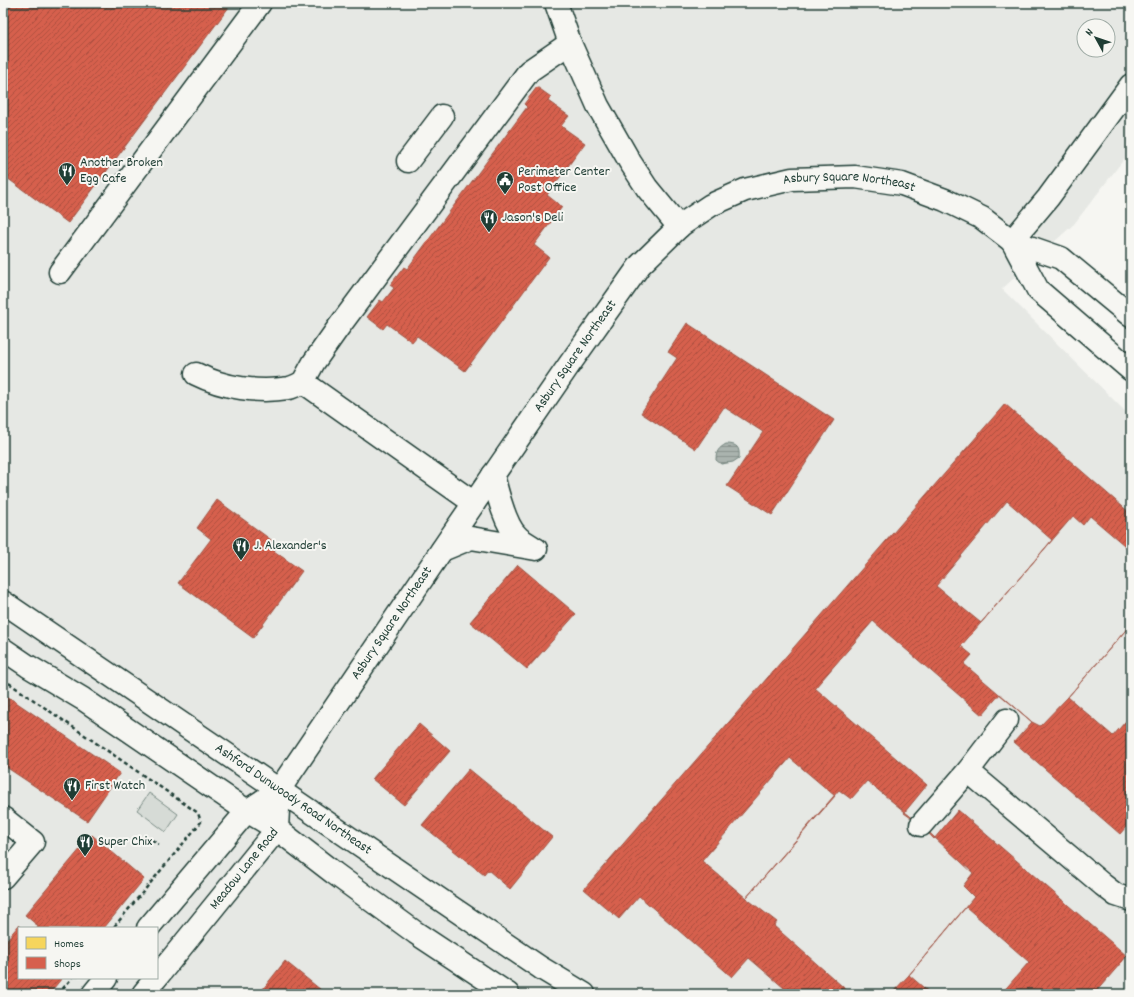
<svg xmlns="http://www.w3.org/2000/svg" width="1134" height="997" viewBox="0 0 1134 997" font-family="Dekko,sans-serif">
<defs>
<pattern id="water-rules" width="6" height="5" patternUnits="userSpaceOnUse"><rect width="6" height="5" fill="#aab3ae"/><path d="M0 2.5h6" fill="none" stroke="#8a938e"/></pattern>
<pattern id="homes-hatch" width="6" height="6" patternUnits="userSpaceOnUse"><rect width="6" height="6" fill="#f6d55c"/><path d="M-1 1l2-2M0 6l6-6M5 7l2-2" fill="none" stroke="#d2b851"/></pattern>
<pattern id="shops-hatch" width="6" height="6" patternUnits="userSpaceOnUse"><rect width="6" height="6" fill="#d6604d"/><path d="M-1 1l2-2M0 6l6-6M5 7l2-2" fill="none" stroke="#ad5041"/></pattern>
</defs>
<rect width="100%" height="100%" fill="#f6f6f2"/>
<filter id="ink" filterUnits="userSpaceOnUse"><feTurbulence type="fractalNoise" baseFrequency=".025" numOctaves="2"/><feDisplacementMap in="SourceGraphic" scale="8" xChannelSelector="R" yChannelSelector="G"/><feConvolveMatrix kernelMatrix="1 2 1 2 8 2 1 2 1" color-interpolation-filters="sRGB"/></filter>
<g filter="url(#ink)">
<path fill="#e6e8e4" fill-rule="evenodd" d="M3 3H1131V150L1074 224 1002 289 1131 417V994H3ZM1084 26H1108V50H1084ZM19 928H157V978H19Z"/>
<path fill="#d6dbd6" stroke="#7a8c85" d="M149 793 178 814 166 832 137 810Z"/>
<path fill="url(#water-rules)" stroke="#72847d" d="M726 444C737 444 740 447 739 458L733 462 721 464 716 460C716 451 719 448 726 444Z"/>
<path fill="url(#homes-hatch)" stroke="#b6a750" d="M1131 199V208L1126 204Z"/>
<path fill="url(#shops-hatch)" stroke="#9f5646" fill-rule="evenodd" d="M3 3H232L68 223 3 175Z
M537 87 551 97 548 101 569 116 561 126 585 143 547 195 562 207 534 245 549 257 465 371 417 336 412 342 387 324 383 329 367 317 380 300 383 302 394 288 390 285 404 267 407 269 527 107 524 104Z
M687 323 834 420 772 515 727 486 763 432 724 407 696 449 641 413 677 358 668 352Z
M1005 404 1131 514V542L1127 547 1131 551V624L1068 697 1113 736 1131 715V821L1120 834 1014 742 1032 722 1000 694 982 715 873 621 815 688 927 785 904 813 921 825 934 839 958 810 1127 956 1094 994H1001L1029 962 966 907 909 975 931 994H791L749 958 732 977 639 896 619 919 584 889ZM1007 501 1052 540 981 623 936 586ZM790 758 835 796 746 898 702 861Z
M217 500 278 545 274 551 302 571 253 638 178 583 211 539 197 528Z
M1073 516 1083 525 1090 516 1131 551V624L1068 697 1040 726 1032 722 964 664 972 655 961 646Z
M518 565 576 614 527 669 470 622Z
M4 694 120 773 87 821 3 765V696Z
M419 724 450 751 404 805 372 779Z
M469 769 552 837 510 889 488 870 484 875 422 825Z
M867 781 921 825 973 873 963 886 974 897 909 975 891 994H851L774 926 777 922 746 898 839 790 851 799Z
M92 835 144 879 104 928H37L38 926 25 915Z
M19 925 22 928H19V978H62L49 994H3V944Z
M285 961 326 994H259Z"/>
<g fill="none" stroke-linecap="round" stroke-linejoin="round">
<defs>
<g id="minor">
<path d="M556 3 570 43 598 106 630 162 647 188 679 227"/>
<path d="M408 161 442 116"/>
<path d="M1012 241 1048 198 1131 85"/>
<path d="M1012 241 1038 290 1131 370"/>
<path d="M60 272 260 3"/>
<path d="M196 374C224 388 258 393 289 388 294 387 299 384 303 382L314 362 338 328 529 71 570 43"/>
<path d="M303 382 474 503"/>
<path d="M493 475C497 491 505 526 518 537 522 541 529 544 534 548"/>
<path d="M442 550 471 538 536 549"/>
<path d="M968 771 1103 885 1116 895 1131 900"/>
<path d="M3 818 33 842 3 877"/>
<path d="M921 825 968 771 1007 720"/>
<path id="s1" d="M148 928 247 811 279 790 452 535 569 365 640 265 681 225 711 205 745 190 792 179 855 177 902 184 945 200 982 218 1012 241 1061 258 1131 316"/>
<path id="s2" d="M157 977 277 829 279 790"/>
<path d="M93 994 106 978"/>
<path d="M143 994 156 978"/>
</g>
<g id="major">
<path id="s3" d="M3 602 454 909 541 968 584 994"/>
<path d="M3 649 28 666 83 699 247 811 277 829 334 873 416 933 508 994"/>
</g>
</defs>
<use href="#minor" stroke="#1f3d34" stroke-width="25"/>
<use href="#major" stroke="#1f3d34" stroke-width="25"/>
<path stroke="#1f3d34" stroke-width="2.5" stroke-dasharray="4 3" stroke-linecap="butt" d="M3 679 198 813 201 822 113 928
M152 840 159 845
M58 994 72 978"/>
<use href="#minor" stroke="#f6f6f2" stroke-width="22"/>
<use href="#major" stroke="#f6f6f2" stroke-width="22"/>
</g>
</g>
<defs>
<symbol id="restaurant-pin" viewBox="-11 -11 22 30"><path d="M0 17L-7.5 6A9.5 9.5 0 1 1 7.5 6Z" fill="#1f3d34" stroke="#f6f6f2"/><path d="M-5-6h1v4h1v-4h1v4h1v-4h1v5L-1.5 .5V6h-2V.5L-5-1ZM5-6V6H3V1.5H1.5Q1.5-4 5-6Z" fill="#fff"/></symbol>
<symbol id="civic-pin" viewBox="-11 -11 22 30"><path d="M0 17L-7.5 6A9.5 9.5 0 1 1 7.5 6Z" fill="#1f3d34" stroke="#f6f6f2"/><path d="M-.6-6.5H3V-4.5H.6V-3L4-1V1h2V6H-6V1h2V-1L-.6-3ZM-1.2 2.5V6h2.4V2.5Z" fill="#fff"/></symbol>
</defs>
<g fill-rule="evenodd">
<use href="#restaurant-pin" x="57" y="161" width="20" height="27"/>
<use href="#civic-pin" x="495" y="170" width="20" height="27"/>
<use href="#restaurant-pin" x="479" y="208" width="20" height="27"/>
<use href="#restaurant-pin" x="231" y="536" width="20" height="27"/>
<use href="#restaurant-pin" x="62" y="776" width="20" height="27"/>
<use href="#restaurant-pin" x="75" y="832" width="20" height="27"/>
</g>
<g text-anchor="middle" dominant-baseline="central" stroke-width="4" stroke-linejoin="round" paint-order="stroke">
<g font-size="14" fill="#1f3d34" stroke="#f6f6f2" text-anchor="start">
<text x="80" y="163">Another Broken<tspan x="80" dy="16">Egg Cafe</tspan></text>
<text x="518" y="172">Perimeter Center<tspan x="518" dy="16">Post Office</tspan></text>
<text x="502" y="218">Jason's Deli</text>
<text x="254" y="546">J. Alexander's</text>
<text x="85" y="786">First Watch</text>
<text x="98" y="842">Super Chix</text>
</g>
<g font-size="14" fill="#1f3d34" stroke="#f6f6f2">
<text stroke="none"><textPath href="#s1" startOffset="1065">Asbury Square Northeast</textPath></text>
<text stroke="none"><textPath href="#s1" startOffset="717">Asbury Square Northeast</textPath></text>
<text stroke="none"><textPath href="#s1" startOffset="393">Asbury Square Northeast</textPath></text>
<text stroke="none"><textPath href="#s3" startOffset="351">Ashford Dunwoody Road Northeast</textPath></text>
<text stroke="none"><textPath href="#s2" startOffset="139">Meadow Lane Road</textPath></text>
</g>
</g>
<rect width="1134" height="997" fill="none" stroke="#f6f6f2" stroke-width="16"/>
<rect x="8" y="8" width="1118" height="981" fill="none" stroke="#1f3d34" stroke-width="1.5" filter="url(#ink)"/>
<rect x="18" y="927" width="140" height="52" fill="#f6f6f2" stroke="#a0aca6"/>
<rect x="26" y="937" width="20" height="12" fill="#f6d55c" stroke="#a0aca6"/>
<text x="54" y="947" font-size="12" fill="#1f3d34">Homes</text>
<rect x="26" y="957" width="20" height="12" fill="#d6604d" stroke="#a0aca6"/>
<text x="54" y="967" font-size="12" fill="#1f3d34">Shops</text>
<g transform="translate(1096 38) rotate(310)"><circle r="19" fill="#f6f6f2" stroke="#a0aca6"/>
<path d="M0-3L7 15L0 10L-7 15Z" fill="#1f3d34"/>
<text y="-6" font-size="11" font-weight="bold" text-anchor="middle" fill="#1f3d34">N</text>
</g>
</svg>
